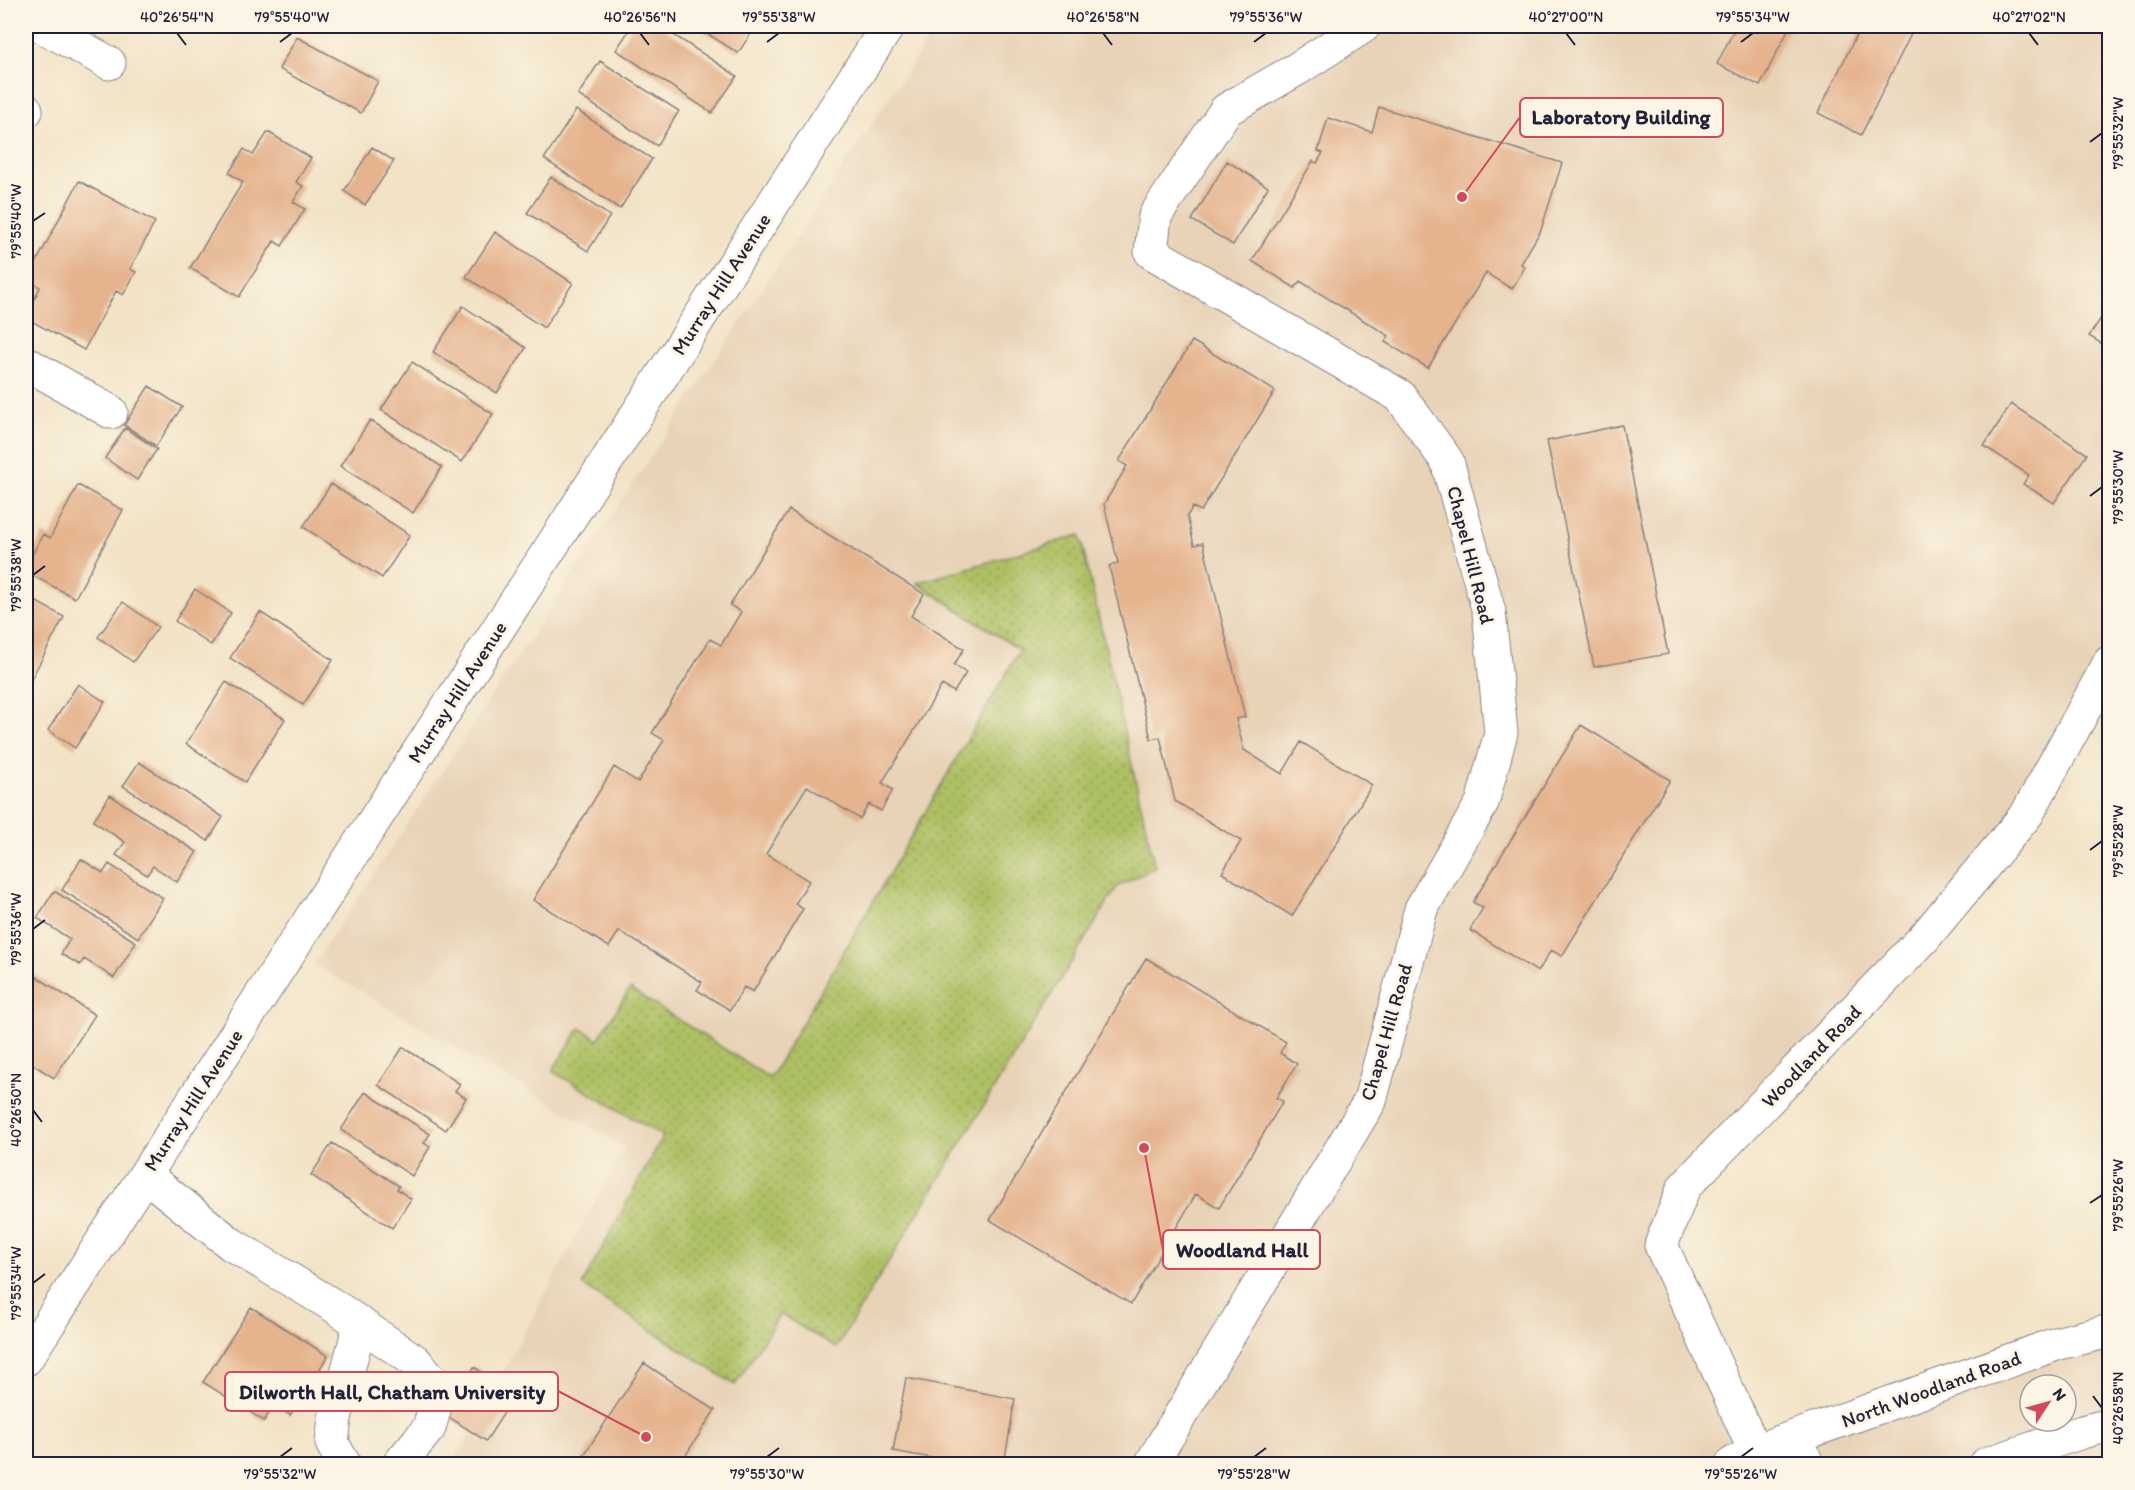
<svg xmlns="http://www.w3.org/2000/svg" width="2135" height="1490" viewBox="0 0 2135 1490" font-family="Itim,sans-serif">
<defs>
<pattern id="grass-dots" width="8" height="8" patternUnits="userSpaceOnUse" patternTransform="scale(1.5)"><rect width="8" height="8" fill="#aec064"/><path d="M2 2h.1M6 6h.1" fill="none" stroke="#8d9c54" stroke-width="1.8" stroke-linecap="round"/></pattern>
</defs>
<rect width="100%" height="100%" fill="#fcf5e5"/>
<filter id="ink" filterUnits="userSpaceOnUse"><feTurbulence type="fractalNoise" baseFrequency=".0167" numOctaves="2"/><feDisplacementMap in="SourceGraphic" scale="12" xChannelSelector="R" yChannelSelector="G"/><feConvolveMatrix kernelMatrix="1 2 1 2 8 2 1 2 1" color-interpolation-filters="sRGB"/></filter>
<filter id="wash" filterUnits="userSpaceOnUse"><feTurbulence type="fractalNoise" baseFrequency=".008" numOctaves="4" result="noise"/><feDisplacementMap in="SourceGraphic" scale="24" xChannelSelector="R" yChannelSelector="G"/><feGaussianBlur stdDeviation="1.35" result="paint"/><feColorMatrix in="noise" values="0 0 0 0 0 0 0 0 0 0 0 0 0 0 0 0 0 1.4 0 .05"/><feComposite in="paint" operator="in"/></filter>
<g filter="url(#wash)">
<rect width="100%" height="100%" fill="#f2e3c6"/>
<path fill="#e8d3b7" fill-rule="evenodd" d="M937 26H2109V662L2027 814 1684 1187 1661 1245 1755 1451 2109 1331V1464H453L625 1147 314 964ZM2030 1385H2066V1421H2030Z"/>
<path fill="url(#grass-dots)" stroke="#687150" stroke-width="1.5" d="M1080 535 1155 867 1117 887 836 1348 780 1314 735 1385 582 1285 663 1136 552 1071 580 1028 598 1039 630 989 770 1078 1020 650 917 583Z"/>
<g id="blocks">
<path fill="#e5b48e" d="M632 26H660L737 76 712 113 616 50Z
M695 26H756L738 53Z
M1736 26H1790L1760 86 1717 64Z
M1861 26H1915L1861 135 1818 113Z
M297 37 378 81 361 113 279 69Z
M600 61 679 111 657 146 578 95Z
M1379 107 1562 163 1541 230 1521 264 1525 267 1512 289 1486 273 1428 368 1385 342 1389 336 1300 281 1295 288 1252 261 1313 161 1317 163 1323 153 1318 151 1328 118 1372 132Z
M576 110 652 159 620 209 544 159Z
M268 132 311 158 296 182 303 186 293 202 305 209 282 246 274 241 239 297 190 268 243 182 229 173 244 149 253 155Z
M372 147 394 161 365 205 344 191Z
M1227 161 1268 187 1233 245 1192 220Z
M551 177 610 216 588 251 527 213Z
M79 181 155 222 130 269 136 272 123 295 116 291 84 350 26 318 40 287 27 280Z
M495 232 573 283 544 328 466 277Z
M2110 305V349L2089 336Z
M463 306 526 348 497 393 433 352Z
M1192 341 1275 391 1201 511 1193 507 1187 516 1194 545 1203 543 1245 717 1236 719 1244 750 1282 774 1301 742 1372 785 1292 916 1222 873 1241 841 1175 801 1160 737 1151 739 1109 566 1118 563 1104 504 1127 466 1119 461Z
M412 362 493 414 462 462 381 410Z
M149 386 182 407 156 446 124 425Z
M2011 404 2087 454 2054 503 2023 484 2029 475 1984 446Z
M370 420 442 467 413 513 340 466Z
M1622 425 1668 654 1594 667 1547 441Z
M125 428 157 449 137 480 105 458Z
M331 484 410 535 382 578 303 527Z
M78 485 123 510 75 598 26 572V567L43 534 50 538Z
M789 510 924 594 911 616 964 649 954 665 966 673 954 692 942 685 882 783 893 790 881 811 869 804 860 819 807 786 766 854 809 881 795 904 803 909 753 992 744 987 730 1010 697 990 702 982 619 931 609 947 533 900 614 767 638 782 664 740 652 733 710 639 721 645 741 612 730 605Z
M195 589 231 613 211 645 175 621Z
M26 596 64 617 26 689Z
M123 602 158 627 133 662 98 637Z
M260 612 333 660 303 705 230 658Z
M226 682 285 719 245 782 186 744Z
M78 684 105 702 75 748 48 730Z
M1581 725 1670 780 1562 956 1551 950 1538 972 1470 930 1483 908 1473 902Z
M139 762 223 817 208 841 123 786Z
M110 795 197 852 177 882 153 866 147 875 116 855 125 842 93 821Z
M81 859 103 873 109 864 163 898 138 938 62 890Z
M54 891 136 942 114 978 84 959 80 965 61 954 70 939 37 918Z
M1146 958 1286 1042 1280 1053 1297 1064 1276 1098 1283 1101 1219 1208 1196 1194 1131 1304 990 1220Z
M31 973 95 1015 54 1078 26 1060V981Z
M403 1047 460 1084 455 1091 466 1098 446 1130 378 1085Z
M365 1092 430 1134 424 1143 430 1147 412 1176 341 1130Z
M332 1143 399 1186 397 1189 411 1199 392 1228 311 1175Z
M251 1307 328 1356 290 1415 274 1405 264 1421 203 1382Z
M644 1363 715 1410 680 1464H578Z
M474 1367 516 1394 486 1441 444 1414Z
M906 1378 1015 1399 1004 1464H964L893 1451Z"/>
</g>
</g>
<g filter="url(#ink)">
<use href="#blocks" fill-opacity="0" stroke="#8a8280" stroke-width="1.5"/>
<g fill="none" stroke-linecap="round" stroke-linejoin="round">
<defs>
<path id="minor" d="M42 26 109 63
M26 111V110
M26 363 111 412
M145 1175 231 1244 334 1306 415 1361 440 1389 429 1428 399 1464
M26 1359 888 26
M1796 1437 1807 1464
M1755 1451 2059 1343 2110 1331
M344 1464 332 1443 335 1418 360 1324
M1151 1464 1370 1101 1421 909 1482 803 1501 733 1489 612 1447 461 1400 396 1151 252 1155 216 1226 110 1297 69 1364 26
M1732 1464 1755 1451 1661 1245 1684 1187 1924 938 2027 814 2110 662
M1986 1464 2082 1432 2110 1425"/>
</defs>
<use href="#minor" stroke="#8a8280" stroke-width="35"/>
<use href="#minor" stroke="#fff" stroke-width="33"/>
</g>
</g>
<path fill="none" stroke="#22223b" stroke-width="2" d="M177 33 186 45M640 33 649 45M1103 33 1112 45M1566 33 1575 45M2029 33 2038 45M280 42 292 33M767 42 779 33M1254 42 1266 33M1741 42 1753 33M2090 142 2102 133M33 221 45 213M2090 496 2102 487M33 575 45 566M2090 850 2102 841M33 929 45 920M33 1110 42 1122M2090 1203 2102 1195M33 1283 45 1274M2093 1396 2102 1408M280 1457 292 1448M767 1457 779 1448M1254 1457 1266 1448M1741 1457 1753 1448"/>
<g text-anchor="middle" dominant-baseline="central" stroke-width="6" stroke-linejoin="round" paint-order="stroke">
<g font-size="20" fill="#22223b" stroke="#fcf5e5">
<text transform="translate(721 284) rotate(-57)">Murray Hill Avenue</text>
<text transform="translate(1471 555) rotate(76)">Chapel Hill Road</text>
<text transform="translate(457 692) rotate(-57)">Murray Hill Avenue</text>
<text transform="translate(1386 1032) rotate(-74)">Chapel Hill Road</text>
<text transform="translate(1811 1056) rotate(-46)">Woodland Road</text>
<text transform="translate(193 1100) rotate(-57)">Murray Hill Avenue</text>
<text transform="translate(1931 1389) rotate(-20)">North Woodland Road</text>
</g>
</g>
<path fill="none" stroke="#d1495b" stroke-width="2" d="M1462 197L1520 117M1144 1148L1163 1250M646 1437L558 1391"/>
<g fill="#d1495b" stroke="#fcf5e5" stroke-width="2">
<circle cx="1462" cy="197" r="6"/>
<circle cx="1144" cy="1148" r="6"/>
<circle cx="646" cy="1437" r="6"/>
</g>
<g fill="#fcf5e5" stroke="#d1495b" stroke-width="2">
<rect x="1520" y="98" width="203" height="39" rx="6"/>
<rect x="1163" y="1230" width="157" height="39" rx="6"/>
<rect x="225" y="1372" width="333" height="39" rx="6"/>
</g>
<g font-size="21" text-anchor="middle" font-weight="bold" fill="#22223b">
<text x="1621" y="124">Laboratory Building</text>
<text x="1242" y="1257">Woodland Hall</text>
<text x="392" y="1399">Dilworth Hall, Chatham University</text>
</g>
<rect width="2135" height="1490" fill="none" stroke="#fcf5e5" stroke-width="66"/>
<g transform="translate(2048 1403) rotate(54)"><circle r="28" fill="#fcf5e5" stroke="#a5a1a1" stroke-width="1.5"/>
<path d="M0-4.5L10 22L0 15L-10 22Z" fill="#d1495b"/>
<text y="-9" font-size="16" font-weight="bold" text-anchor="middle" fill="#22223b">N</text>
</g>
<rect x="33" y="33" width="2069" height="1424" fill="none" stroke="#22223b" stroke-width="2"/>
<g font-size="15" text-anchor="middle" fill="#22223b">
<text x="177" y="22">40°26'54"N</text>
<text x="292" y="22">79°55'40"W</text>
<text x="640" y="22">40°26'56"N</text>
<text x="779" y="22">79°55'38"W</text>
<text x="1103" y="22">40°26'58"N</text>
<text x="1266" y="22">79°55'36"W</text>
<text x="1566" y="22">40°27'00"N</text>
<text x="1753" y="22">79°55'34"W</text>
<text x="2029" y="22">40°27'02"N</text>
<text transform="translate(2118 133) rotate(-90)" y="5">79°55'32"W</text>
<text transform="translate(16 221) rotate(-90)" y="5">79°55'40"W</text>
<text transform="translate(2118 487) rotate(-90)" y="5">79°55'30"W</text>
<text transform="translate(16 575) rotate(-90)" y="5">79°55'38"W</text>
<text transform="translate(2118 841) rotate(-90)" y="5">79°55'28"W</text>
<text transform="translate(16 929) rotate(-90)" y="5">79°55'36"W</text>
<text transform="translate(16 1110) rotate(-90)" y="5">40°26'50"N</text>
<text transform="translate(2118 1195) rotate(-90)" y="5">79°55'26"W</text>
<text transform="translate(16 1283) rotate(-90)" y="5">79°55'34"W</text>
<text transform="translate(2118 1408) rotate(-90)" y="5">40°26'58"N</text>
<text x="280" y="1479">79°55'32"W</text>
<text x="767" y="1479">79°55'30"W</text>
<text x="1254" y="1479">79°55'28"W</text>
<text x="1741" y="1479">79°55'26"W</text>
</g>
</svg>
